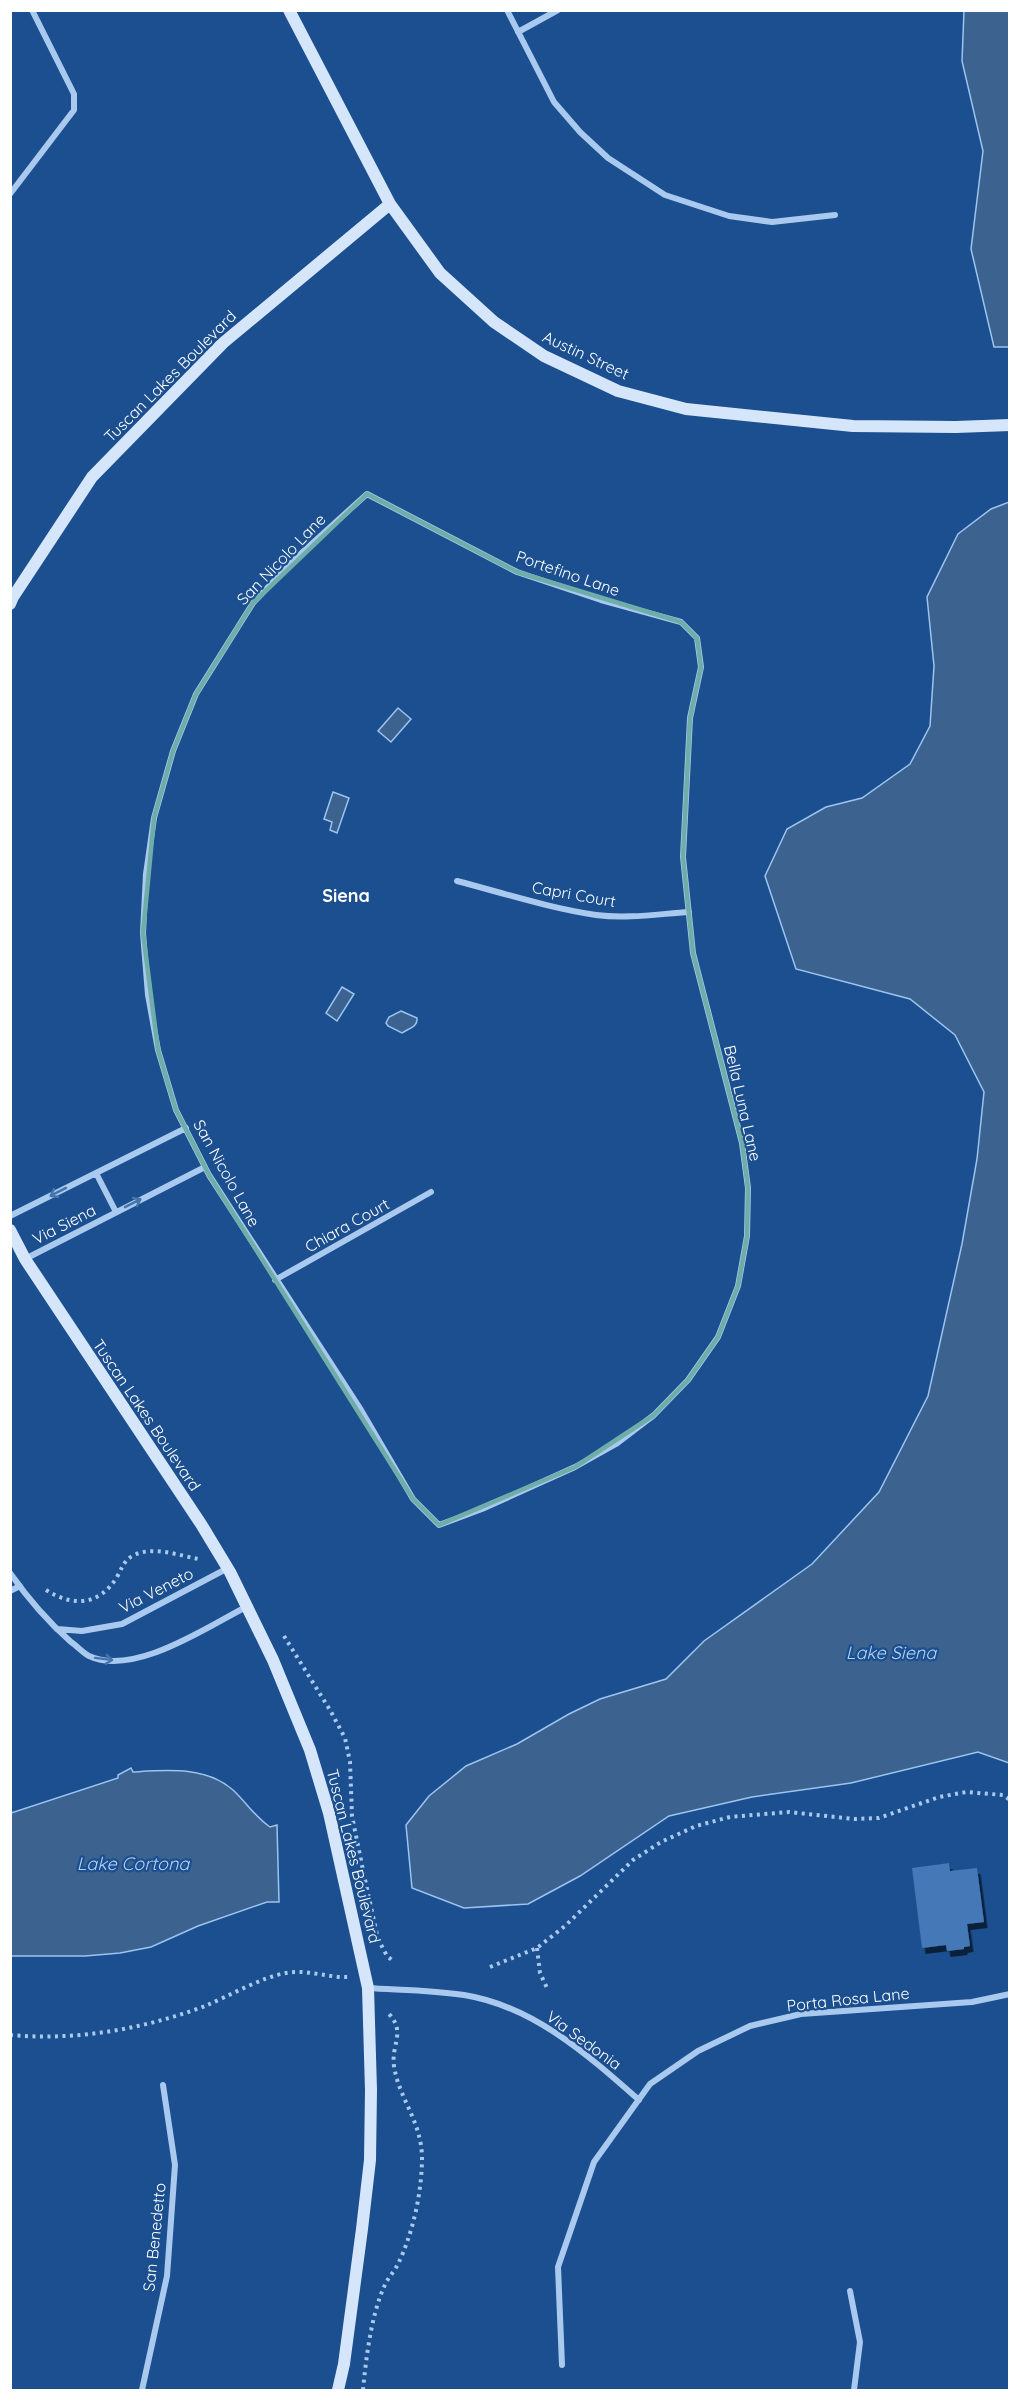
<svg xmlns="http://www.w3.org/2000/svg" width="1020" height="2401" viewBox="0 0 1020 2401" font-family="Quicksand,sans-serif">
<defs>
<filter id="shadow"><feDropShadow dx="3.5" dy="6" stdDeviation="0" flood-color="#0009"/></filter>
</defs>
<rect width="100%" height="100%" fill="#1b4f8f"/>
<path fill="#3c6290" stroke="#9cc4f0" stroke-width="1.5" d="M964 11H1009V347H994L971 249 983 151 962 61Z
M1009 502V1763L978 1752 851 1783 752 1797 669 1816 580 1876 528 1904 464 1908 412 1888 406 1825 429 1796 466 1766 517 1744 569 1714 600 1699 666 1679 704 1641 812 1564 879 1492 928 1396 962 1244 977 1159 984 1092 955 1035 910 999 796 969 765 876 787 829 826 807 862 798 910 764 930 726 934 666 927 597 958 534 991 509Z
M398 708 411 719 391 742 378 731Z
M333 792 349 798 337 833 330 830 332 822 324 819Z
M342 987 354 994 337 1021 326 1013Z
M401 1011 417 1018C418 1027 409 1028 402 1033L388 1026 386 1023 389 1017Z
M131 1768 133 1772C166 1770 206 1766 233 1790 246 1802 255 1817 270 1827L277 1825 279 1902H267L198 1926 151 1947 120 1953 85 1956H11V1813L118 1778V1775Z"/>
<path fill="#4478b7" filter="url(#shadow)" d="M949 1863 950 1871 977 1868 984 1922 967 1924 970 1946 964 1947V1949L947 1951 946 1945 922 1948 912 1868Z"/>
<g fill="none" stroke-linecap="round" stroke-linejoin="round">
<path stroke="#a9c9ee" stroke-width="4" stroke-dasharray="3 4.5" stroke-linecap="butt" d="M46 1590C73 1607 99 1606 117 1577 122 1568 124 1560 134 1555 153 1546 178 1555 198 1559
M284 1636 330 1710 345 1738 350 1762 352 1816 364 1875 378 1939 387 1956 393 1961
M537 1948 540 1973 547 1988
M490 1967 537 1948 565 1926 633 1860 661 1842 696 1826 730 1817 789 1812 854 1819 879 1818 939 1797 966 1792 1003 1795 1010 1800
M10 2035C76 2041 144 2029 205 2006 229 1996 262 1977 286 1973 308 1969 327 1978 349 1977
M363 2390C366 2359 371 2316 384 2287 387 2279 394 2272 398 2264 413 2233 422 2192 422 2157 421 2120 399 2099 394 2066 391 2045 406 2032 389 2014"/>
<path stroke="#a9c9ee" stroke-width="6" d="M507 10 554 102 580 132 608 158 665 195 729 216 772 222 835 215
M518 32 558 10
M10 194 74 110V94L32 10
M367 494 517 572 601 600 681 622 697 638 701 667 690 718 683 857 693 953 742 1143 748 1188 747 1236 738 1286 718 1337 688 1380 654 1415 616 1444 575 1467 482 1509 439 1525 413 1499 361 1410 209 1175 176 1110 158 1050 148 995 143 933 146 874 154 818 173 751 196 694 253 603 296 558Z
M457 881C503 893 549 908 596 915 627 919 658 914 689 912
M96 1173 116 1212
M10 1216 186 1128
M25 1259 205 1167
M275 1280 431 1192
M10 1573C29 1600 46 1620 71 1642 77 1646 83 1653 89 1656 134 1677 207 1627 246 1607
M10 1591 20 1586
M57 1629 82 1631 122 1624 228 1568
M368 1988C400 1990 433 1990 464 1995 533 2006 588 2055 639 2100
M850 2291 860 2342 854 2390
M562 2365 558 2267 594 2162 650 2084 698 2051 750 2026 801 2014 972 2002 1010 1994
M142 2390 167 2276 175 2165 163 2085"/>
<path stroke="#d6e6fa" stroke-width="12" d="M289 10 390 204 440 273 494 322 544 356 618 391 686 409 853 426 956 427 1010 425
M10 604 13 597 92 477 223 343 390 204
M10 1230 25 1259 201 1524 230 1572 273 1660 310 1750 329 1813 368 1988 371 2090 370 2160 362 2229 344 2364 338 2390"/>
</g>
<defs><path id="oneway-shaft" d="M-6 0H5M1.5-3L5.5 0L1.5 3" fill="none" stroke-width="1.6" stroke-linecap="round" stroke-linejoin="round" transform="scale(1.5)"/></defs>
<g stroke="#4674ac">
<use href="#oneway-shaft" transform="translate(58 1192) rotate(153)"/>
<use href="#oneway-shaft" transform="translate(133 1203) rotate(-27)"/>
<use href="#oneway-shaft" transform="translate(104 1659) rotate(7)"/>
</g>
<path fill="none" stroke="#6fada8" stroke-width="4.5" stroke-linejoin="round" d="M367 494 517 572 681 622 697 638 701 667 690 718 683 857 693 953 742 1143 748 1188 747 1236 738 1286 718 1337 688 1380 654 1415 575 1467 439 1525 413 1499 209 1175 176 1110 158 1050 143 933 154 818 173 751 196 694 253 603Z"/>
<g text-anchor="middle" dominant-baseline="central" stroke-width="4.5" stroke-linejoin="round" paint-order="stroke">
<g font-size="16" fill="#fff" stroke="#1b4f8f">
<text transform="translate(586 355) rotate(25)">Austin Street</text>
<text transform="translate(170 376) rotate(-45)">Tuscan Lakes Boulevard</text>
<text transform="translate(281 559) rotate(-46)">San Nicolo Lane</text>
<text transform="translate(568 573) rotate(19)">Portefino Lane</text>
<text transform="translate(574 894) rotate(10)">Capri Court</text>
<text transform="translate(743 1103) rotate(77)">Bella Luna Lane</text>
<text transform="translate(227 1173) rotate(61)">San Nicolo Lane</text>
<text transform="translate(64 1224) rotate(-27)">Via Siena</text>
<text transform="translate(347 1225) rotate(-29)">Chiara Court</text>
<text transform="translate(147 1415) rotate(56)">Tuscan Lakes Boulevard</text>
<text transform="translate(156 1590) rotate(-27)">Via Veneto</text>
<text transform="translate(354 1856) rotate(76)">Tuscan Lakes Boulevard</text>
<text transform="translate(848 1999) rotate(-6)">Porta Rosa Lane</text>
<text transform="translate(584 2040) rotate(36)">Via Sedonia</text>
<text transform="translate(154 2237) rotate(-84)">San Benedetto</text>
</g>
<g font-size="18" font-weight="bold" fill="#fff" stroke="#1b4f8f">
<text x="346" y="895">Siena</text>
</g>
<g font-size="18" font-style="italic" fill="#b5d3f5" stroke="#1b4f8f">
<text x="891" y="1652">Lake Siena</text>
<text x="133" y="1863">Lake Cortona</text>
</g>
</g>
<rect width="1020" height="2401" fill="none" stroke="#ffffff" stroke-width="24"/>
</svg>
